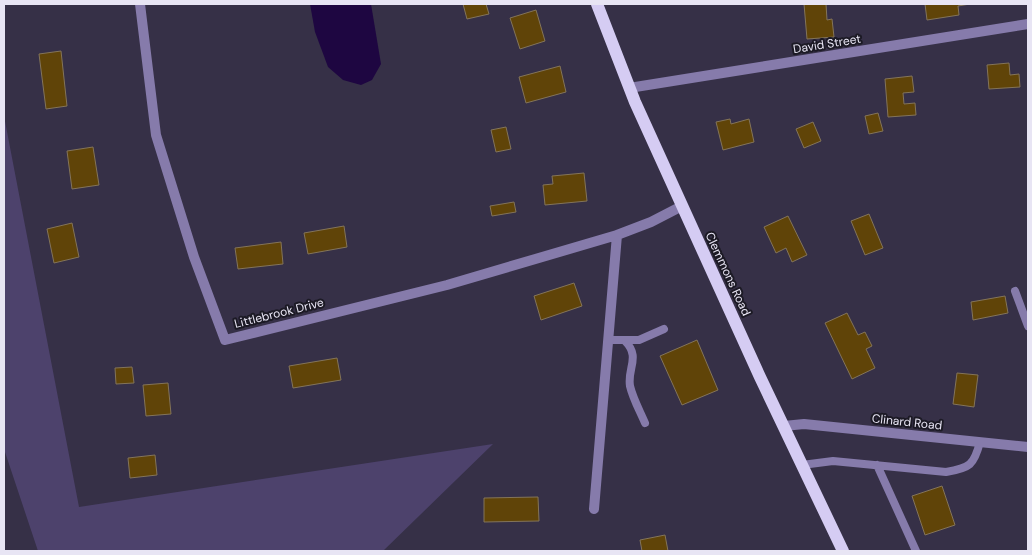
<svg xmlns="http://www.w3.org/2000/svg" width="1032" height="555" viewBox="0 0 1032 555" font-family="'DM Sans',sans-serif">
<rect width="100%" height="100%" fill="#363047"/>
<path fill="#4d426c" d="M4 116 79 507 493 444 383 551H38L4 449Z"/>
<path fill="#1e0641" d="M310 4H371L381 64 372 80 361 85 343 80 328 67 315 32Z"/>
<path fill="#604408" stroke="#83745a" d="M463 4H486L489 14 467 19Z
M804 4H826L827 20 832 19 834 37 807 39Z
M925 4H970L958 6 959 15 927 20Z
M536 10 545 41 520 49 510 18Z
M61 51 67 106 46 109 39 54Z
M1009 63 1010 75 1019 74 1020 87 989 89 987 65Z
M560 66 566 92 526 103 519 77Z
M912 76 914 92 903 93 904 104 915 103 916 115 888 117 885 79Z
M878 113 883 131 869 134 865 116Z
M730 119 731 124 749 119 754 142 723 150 716 122Z
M813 122 821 141 804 148 796 129Z
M506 127 511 149 496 152 491 130Z
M93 147 99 185 72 189 67 151Z
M584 173 587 201 545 205 543 185 553 184 552 176Z
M514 202 516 212 492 216 490 206Z
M869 214 883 248 865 255 851 221Z
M788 216 807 255 792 262 786 248 776 253 764 227Z
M72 223 79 257 54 263 47 229Z
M344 226 347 247 308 254 304 233Z
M281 242 283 264 238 269 235 248Z
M574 283 582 306 541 320 534 296Z
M1005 296 1008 313 973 320 971 302Z
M847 313 858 335 865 332 872 346 866 349 875 368 852 379 825 323Z
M697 340 718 390 682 405 660 356Z
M337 358 341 380 293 388 289 366Z
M132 367 134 383 116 384 115 368Z
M957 373 978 375 974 407 953 404Z
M168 383 171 414 146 416 143 385Z
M155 455 157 475 130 478 128 458Z
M942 486 955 525 925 535 912 496Z
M538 497 539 521 484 522V498Z
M665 535 668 551H642L640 540Z"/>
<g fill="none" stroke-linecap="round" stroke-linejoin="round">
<path stroke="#867bab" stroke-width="8" d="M1015 291 1028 326
M609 340H639L664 329
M625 341C641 357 627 368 630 386 633 399 640 411 645 423
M802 465 833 461 946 472C970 468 974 465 980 442
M877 465 916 551"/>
<path stroke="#867bab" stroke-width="10" d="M140 4 156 135 194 257 225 340 447 285 617 235
M629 88 1028 24
M784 426 804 424 1028 447
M594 509 617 235 651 222 682 206"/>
<path stroke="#d5ccf3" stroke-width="12" d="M597 4 635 102 760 377 843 551"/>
</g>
<g text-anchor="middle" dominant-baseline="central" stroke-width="4" stroke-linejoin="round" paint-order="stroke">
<g font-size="12" fill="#e8e5f4" stroke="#1c1a25">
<text transform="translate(827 44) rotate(-9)">David Street</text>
<text transform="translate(728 274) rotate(65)">Clemmons Road</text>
<text transform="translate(279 313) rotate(-14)">Littlebrook Drive</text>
<text transform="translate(907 422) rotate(6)">Clinard Road</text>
</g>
</g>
<rect width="1032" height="555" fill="none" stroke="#e8e5f4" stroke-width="10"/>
</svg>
